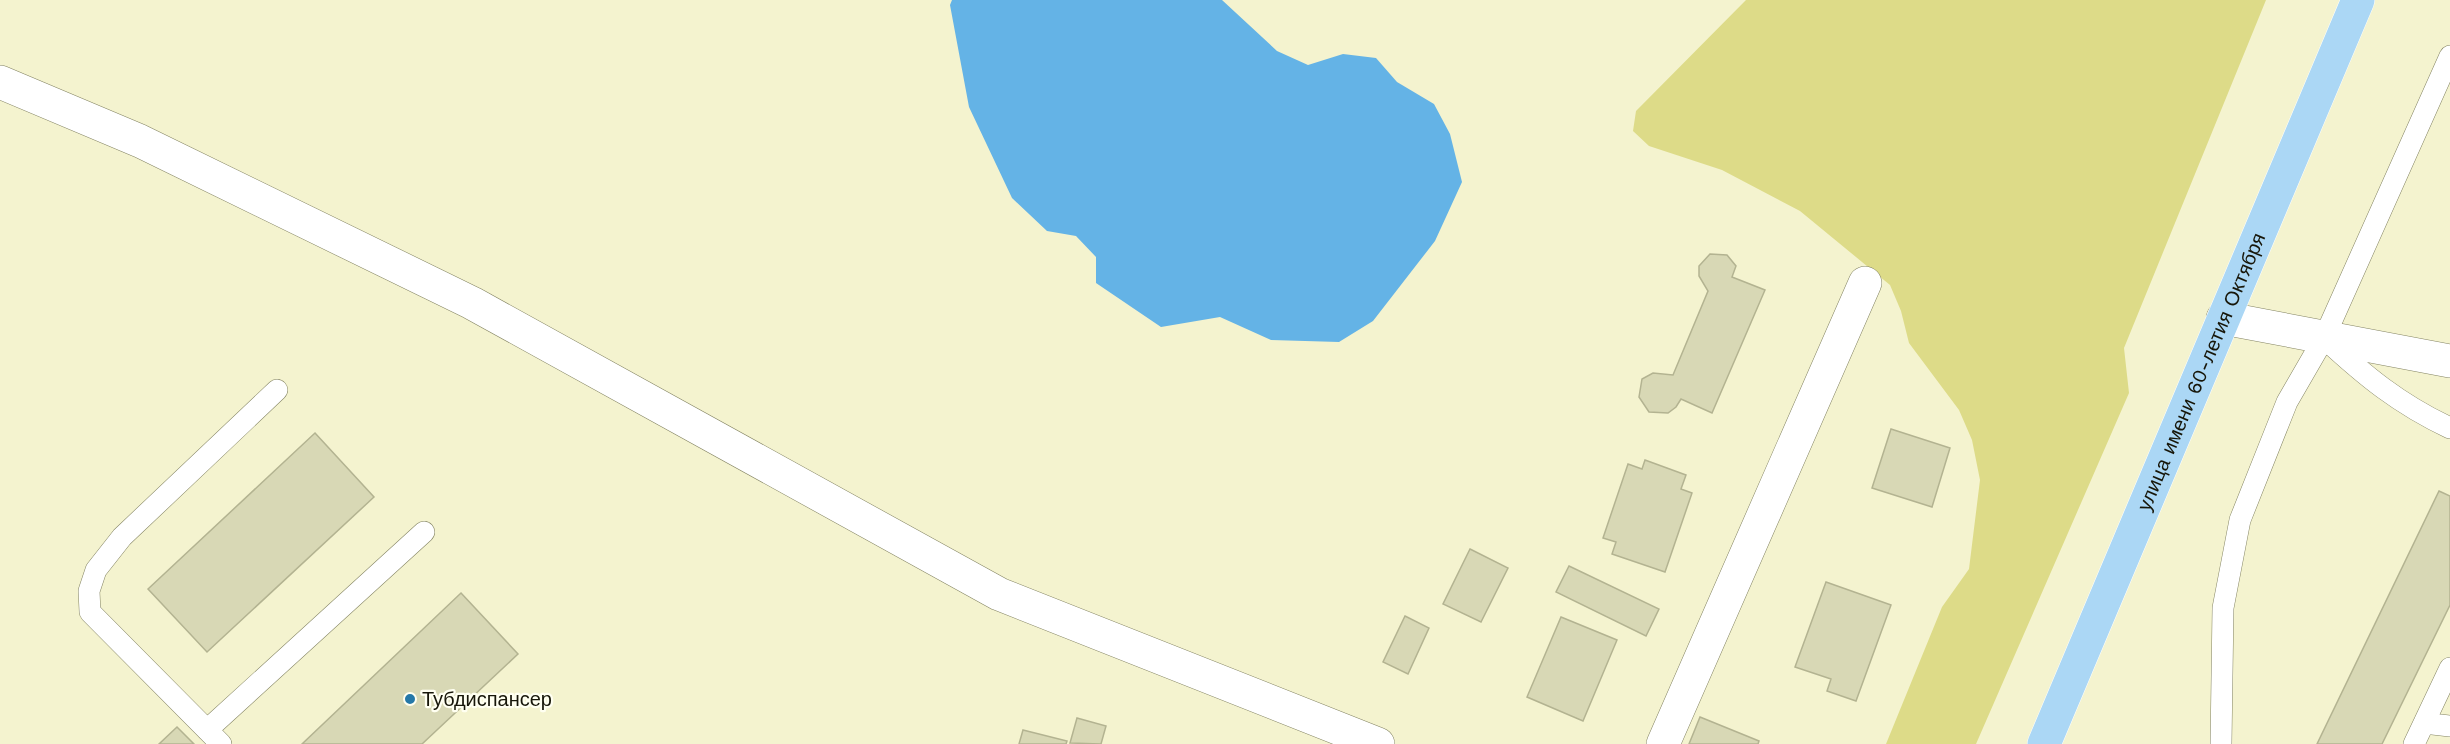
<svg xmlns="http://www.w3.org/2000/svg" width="2450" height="744" viewBox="0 0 2450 744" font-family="'Work Sans',sans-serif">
<rect width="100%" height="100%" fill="#f4f3cf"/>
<path fill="#dddb88" d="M1746 0H2266L2124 348 2129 393 1976 744H1886L1942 607 1969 569 1980 480 1972 440 1959 410 1909 343 1901 311 1890 285 1800 211 1722 170 1649 146 1633 131 1636 111Z"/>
<path fill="#64b3e6" d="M952 0H1222L1277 51 1308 65 1343 54 1376 58 1397 82 1434 104 1450 134 1462 182 1435 241 1373 321 1339 342 1271 340 1220 317 1161 327 1096 283V257L1076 236 1047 231 1012 198 969 107 950 5Z"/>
<path fill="#d8d8b5" stroke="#b3b391" stroke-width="1.5" d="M1710 254 1727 255 1736 266 1732 277 1765 290 1712 413 1681 399 1676 407 1668 413 1649 412 1639 397 1642 379 1653 373 1673 375 1708 291 1699 276V266Z
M1891 429 1950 448 1932 507 1872 488Z
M315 433 374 497 207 652 148 589Z
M1645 460 1686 475 1681 489 1692 493 1665 572 1612 554 1616 542 1603 538 1628 464 1642 469Z
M2439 491 2450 496V605L2382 744H2317Z
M1470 549 1508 568 1481 622 1443 604Z
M1569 566 1659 609 1646 636 1556 592Z
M1826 582 1891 605 1856 701 1827 691 1831 679 1795 667Z
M461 593 518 654 422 744H302Z
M1405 616 1429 628 1408 674 1383 662Z
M1561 617 1617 640 1583 721 1527 697Z
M1700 717 1759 741 1758 744H1689Z
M1077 718 1106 726 1101 744 1070 743Z
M177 727 194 744H159Z
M1023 730 1067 741 1066 744H1019Z"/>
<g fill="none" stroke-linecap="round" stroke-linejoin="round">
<defs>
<path id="service" d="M2324 338C2365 376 2399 404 2450 428
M2424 723 2450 726
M207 730 424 532
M221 744 90 612 89 591 96 570 122 537 277 390
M2221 744 2223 608 2240 520 2287 402 2324 338 2450 56
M2414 744 2450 668"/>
<path id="minor" d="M0 82 140 141 472 303 999 594 1378 744
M2223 318 2450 361
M1663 744 1865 283"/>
<g id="primary">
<path id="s1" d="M2044 744 2358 0"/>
</g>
</defs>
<use href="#service" stroke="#838362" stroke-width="22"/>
<use href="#minor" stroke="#838362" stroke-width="34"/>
<use href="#primary" stroke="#fff" stroke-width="34"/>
<use href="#service" stroke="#fff" stroke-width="21"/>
<use href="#minor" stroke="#fff" stroke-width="33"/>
<use href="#primary" stroke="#abd7f5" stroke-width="33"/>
</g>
<circle fill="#2578a8" stroke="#fffff1" stroke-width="2" cx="410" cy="699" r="6"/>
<g text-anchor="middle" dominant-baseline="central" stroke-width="4.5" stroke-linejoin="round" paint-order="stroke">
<g font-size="20" fill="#171609" stroke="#fffff1">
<text stroke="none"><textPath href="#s1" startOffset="404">улица имени 60-летия Октября</textPath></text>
</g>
<g font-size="20" fill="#171609" stroke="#fffff1" text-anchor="start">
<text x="422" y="699">Тубдиспансер</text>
</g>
</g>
</svg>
